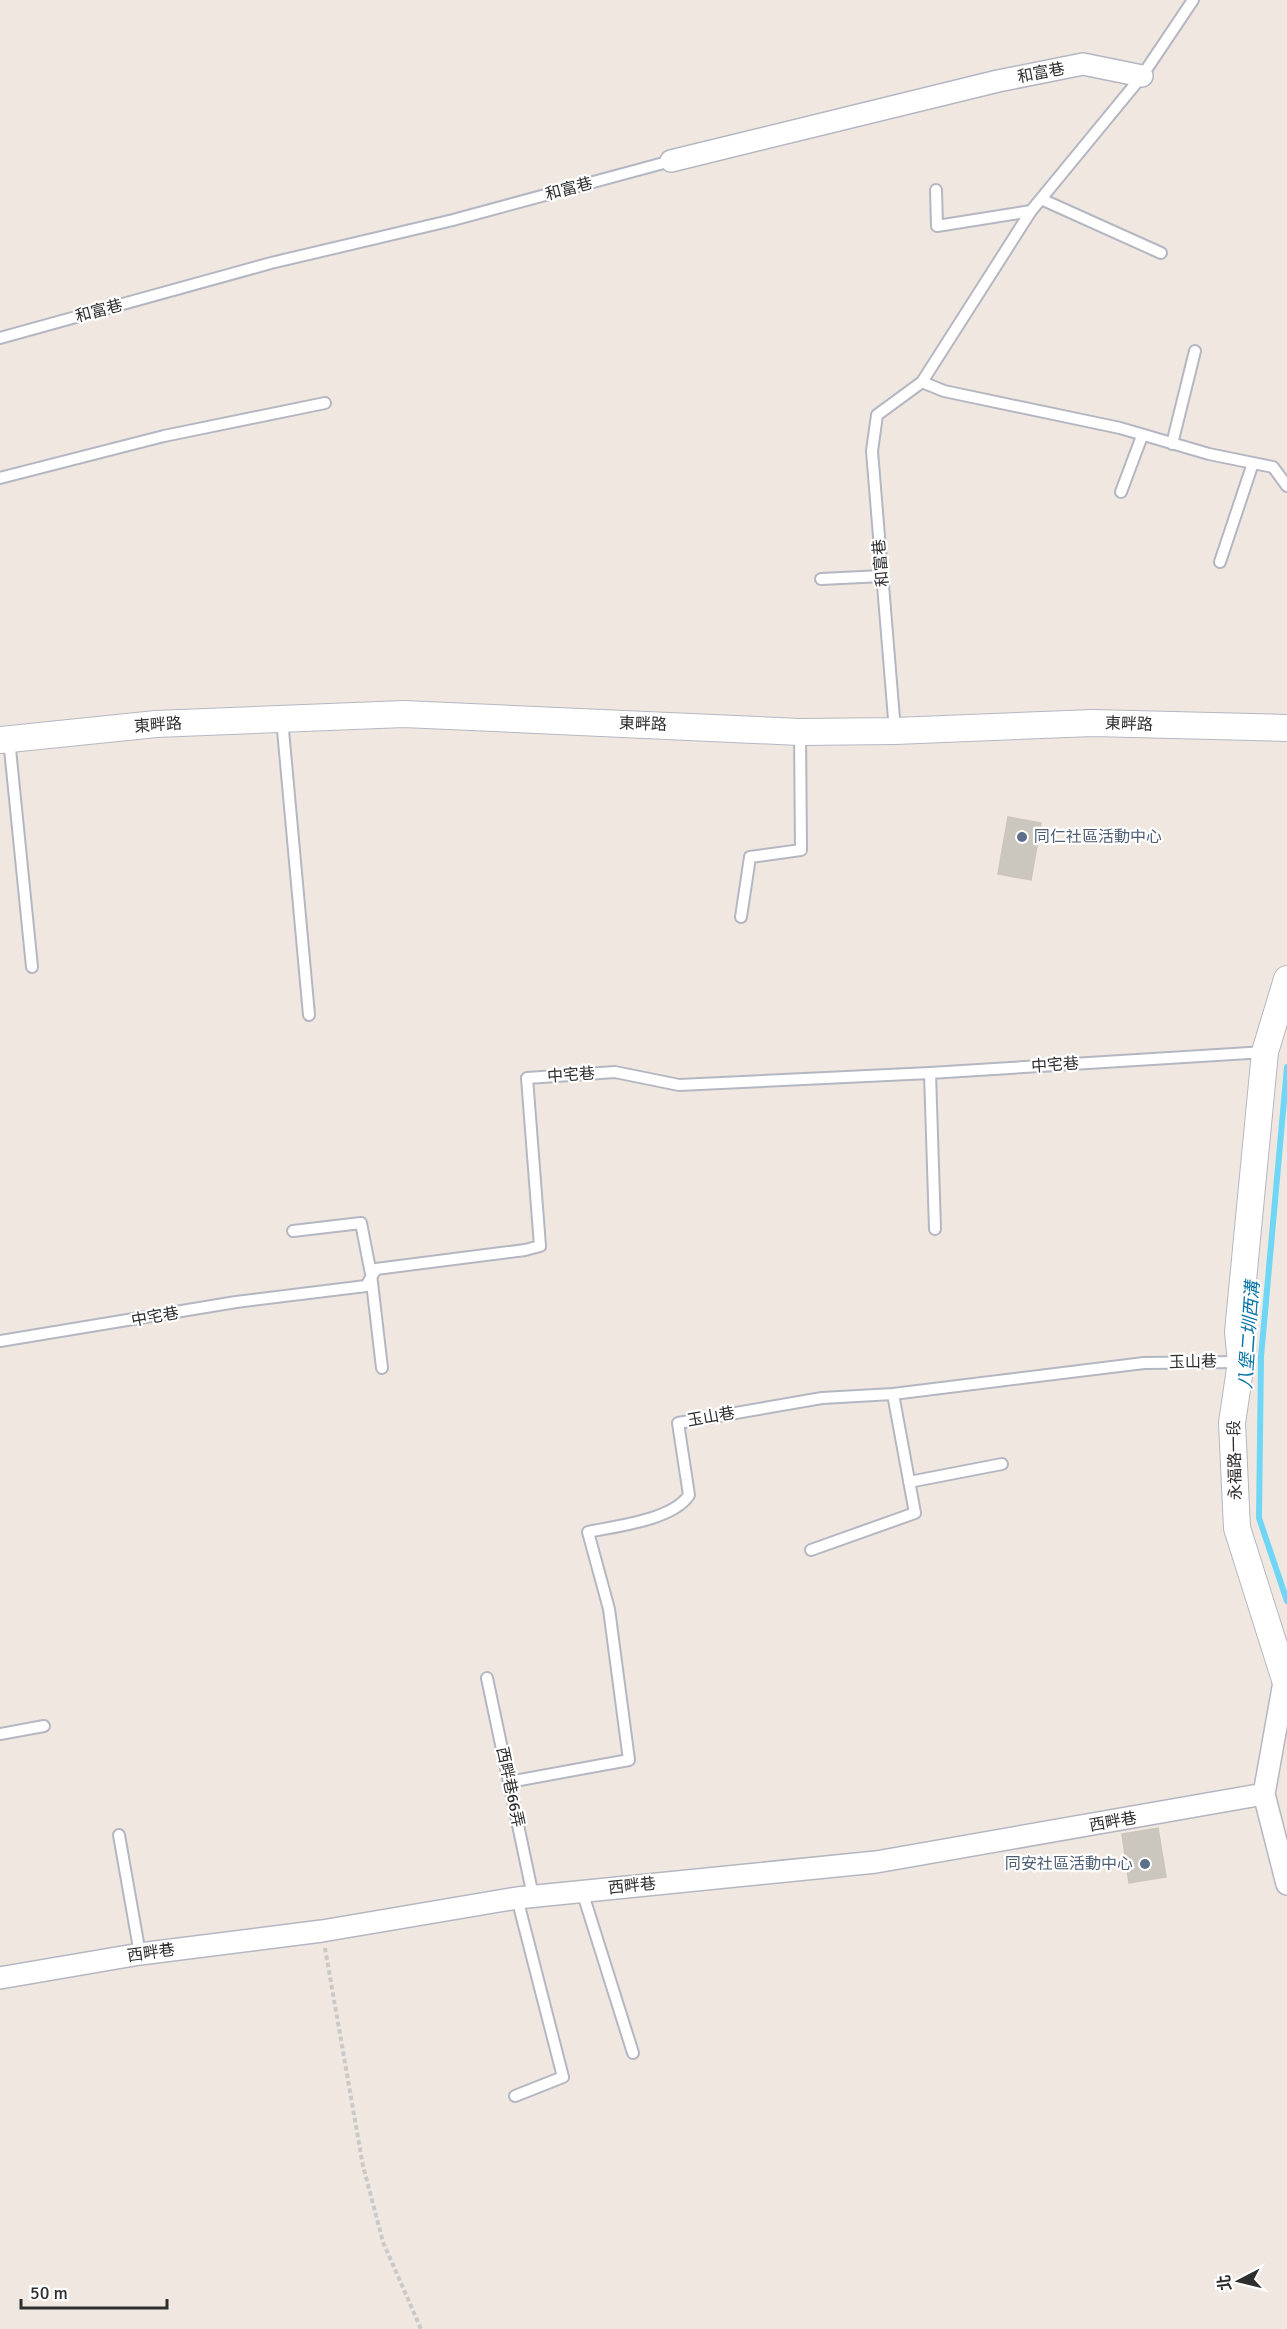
<svg xmlns="http://www.w3.org/2000/svg" width="1287" height="2329" viewBox="0 0 1287 2329" font-family="Signika,'Noto Sans TC',sans-serif">
<rect width="100%" height="100%" fill="#f0e8e0"/>
<g fill="none" stroke-linecap="round" stroke-linejoin="round">
<path stroke="#70d6f5" stroke-width="6" d="M1287 1067 1261 1357 1259 1518 1287 1601"/>
</g>
<path fill="#cbc7be" stroke="#ccc4b9" stroke-width="1.5" d="M1008 817 1041 823 1031 880 998 874Z
M1158 1828 1166 1877 1129 1883 1122 1834Z"/>
<g fill="none" stroke-linecap="round" stroke-linejoin="round">
<defs>
<path id="service" d="M936 190 937 226 1031 211
M1041 199 1161 253
M0 338 271 263 453 220 671 161
M922 382 944 391 1120 428 1209 454 1273 467 1287 486
M1172 444 1195 351
M0 478 164 436 325 403
M1121 492 1142 436
M1220 562 1253 463
M821 579 882 576
M282 719 309 1015
M895 731 872 451 877 415 922 382 1031 211 1142 76 1193 0
M9 739 32 967
M741 917 750 857 801 850 800 732
M930 1073 935 1229
M293 1231 361 1223 371 1274 382 1368
M0 1341 236 1302 366 1286 376 1269 525 1250 540 1246 527 1078 615 1072 679 1085 930 1073 1265 1052
M909 1482 1002 1464
M811 1550 915 1513 893 1394
M487 1678 533 1896
M0 1734 44 1726
M509 1782 629 1760 609 1609 588 1532C616 1526 673 1520 689 1495L678 1423 822 1398 893 1394 1144 1363 1241 1362
M119 1835 140 1954
M582 1891 633 2053
M515 2096 563 2077 517 1898"/>
<path id="minor" d="M671 161 998 81 1083 64 1142 76
M1284 1682 1264 1794 1287 1884
M0 1978 140 1954 322 1931 517 1898 876 1862 1264 1794"/>
<path id="tertiary" d="M0 740 156 724 404 714 800 732 895 731 1093 723 1287 728
M1287 979 1265 1052 1238 1332 1241 1362 1232 1423 1237 1528 1287 1686"/>
</defs>
<use href="#service" stroke="#b4b7c2" stroke-width="14"/>
<use href="#minor" stroke="#b4b7c2" stroke-width="24"/>
<use href="#tertiary" stroke="#b4b7c2" stroke-width="28"/>
<path stroke="#c9c9c9" stroke-width="4" stroke-dasharray="4.5 3" stroke-linecap="butt" d="M325 1948 363 2166 383 2242 421 2329"/>
<use href="#service" stroke="#fff" stroke-width="10"/>
<use href="#minor" stroke="#fff" stroke-width="21"/>
<use href="#tertiary" stroke="#fff" stroke-width="26"/>
</g>
<g fill="#5c6f8a" stroke="#fff" stroke-width="2">
<circle cx="1022" cy="837" r="6"/>
<circle cx="1145" cy="1864" r="6"/>
</g>
<g text-anchor="middle" dominant-baseline="central" stroke-width="4.5" stroke-linejoin="round" paint-order="stroke">
<g font-size="16" fill="#2e2e2e" stroke="#fff">
<text transform="translate(1041 73) rotate(-11)">和富巷</text>
<text transform="translate(569 189) rotate(-15)">和富巷</text>
<text transform="translate(99 311) rotate(-15)">和富巷</text>
<text transform="translate(881 563) rotate(-95)">和富巷</text>
<text transform="translate(643 724) rotate(2)">東畔路</text>
<text transform="translate(1129 724) rotate(2)">東畔路</text>
<text transform="translate(158 725) rotate(-4)">東畔路</text>
<text transform="translate(1055 1065) rotate(-4)">中宅巷</text>
<text transform="translate(571 1075) rotate(-4)">中宅巷</text>
<text transform="translate(155 1317) rotate(-10)">中宅巷</text>
<text transform="translate(1193 1362) rotate(-1)">玉山巷</text>
<text transform="translate(711 1417) rotate(-10)">玉山巷</text>
<text transform="translate(1235 1460) rotate(-91)">永福路一段</text>
<text transform="translate(510 1787) rotate(78)">西畔巷66弄</text>
<text transform="translate(1113 1822) rotate(-10)">西畔巷</text>
<text transform="translate(632 1886) rotate(-6)">西畔巷</text>
<text transform="translate(151 1953) rotate(-8)">西畔巷</text>
</g>
<g font-size="16" fill="#4e5e75" stroke="#fff" text-anchor="start">
<text x="1034" y="837">同仁社區活動中心</text>
<text x="1133" y="1864" text-anchor="end">同安社區活動中心</text>
</g>
<g font-size="18" font-style="italic" fill="#0777a9" stroke="#fff">
<text transform="translate(1249 1335) rotate(-86)">八堡二圳西溝</text>
</g>
</g>
<g transform="translate(1239 2281) rotate(263)" stroke="#ffffff" stroke-width="4.5" paint-order="stroke">
<path d="M0-4.5L10 22L0 15L-10 22Z" fill="#2e2e2e"/>
<text y="-9" font-size="16" font-weight="bold" text-anchor="middle" fill="#2e2e2e">北</text>
</g>
<path d="M21 2299v9h146v-9" fill="none" stroke="#2e2e2e" stroke-width="3"/>
<text x="30" y="2299" font-size="18" fill="#2e2e2e" stroke="#ffffff" stroke-width="4.5" paint-order="stroke">50 m</text>
</svg>
